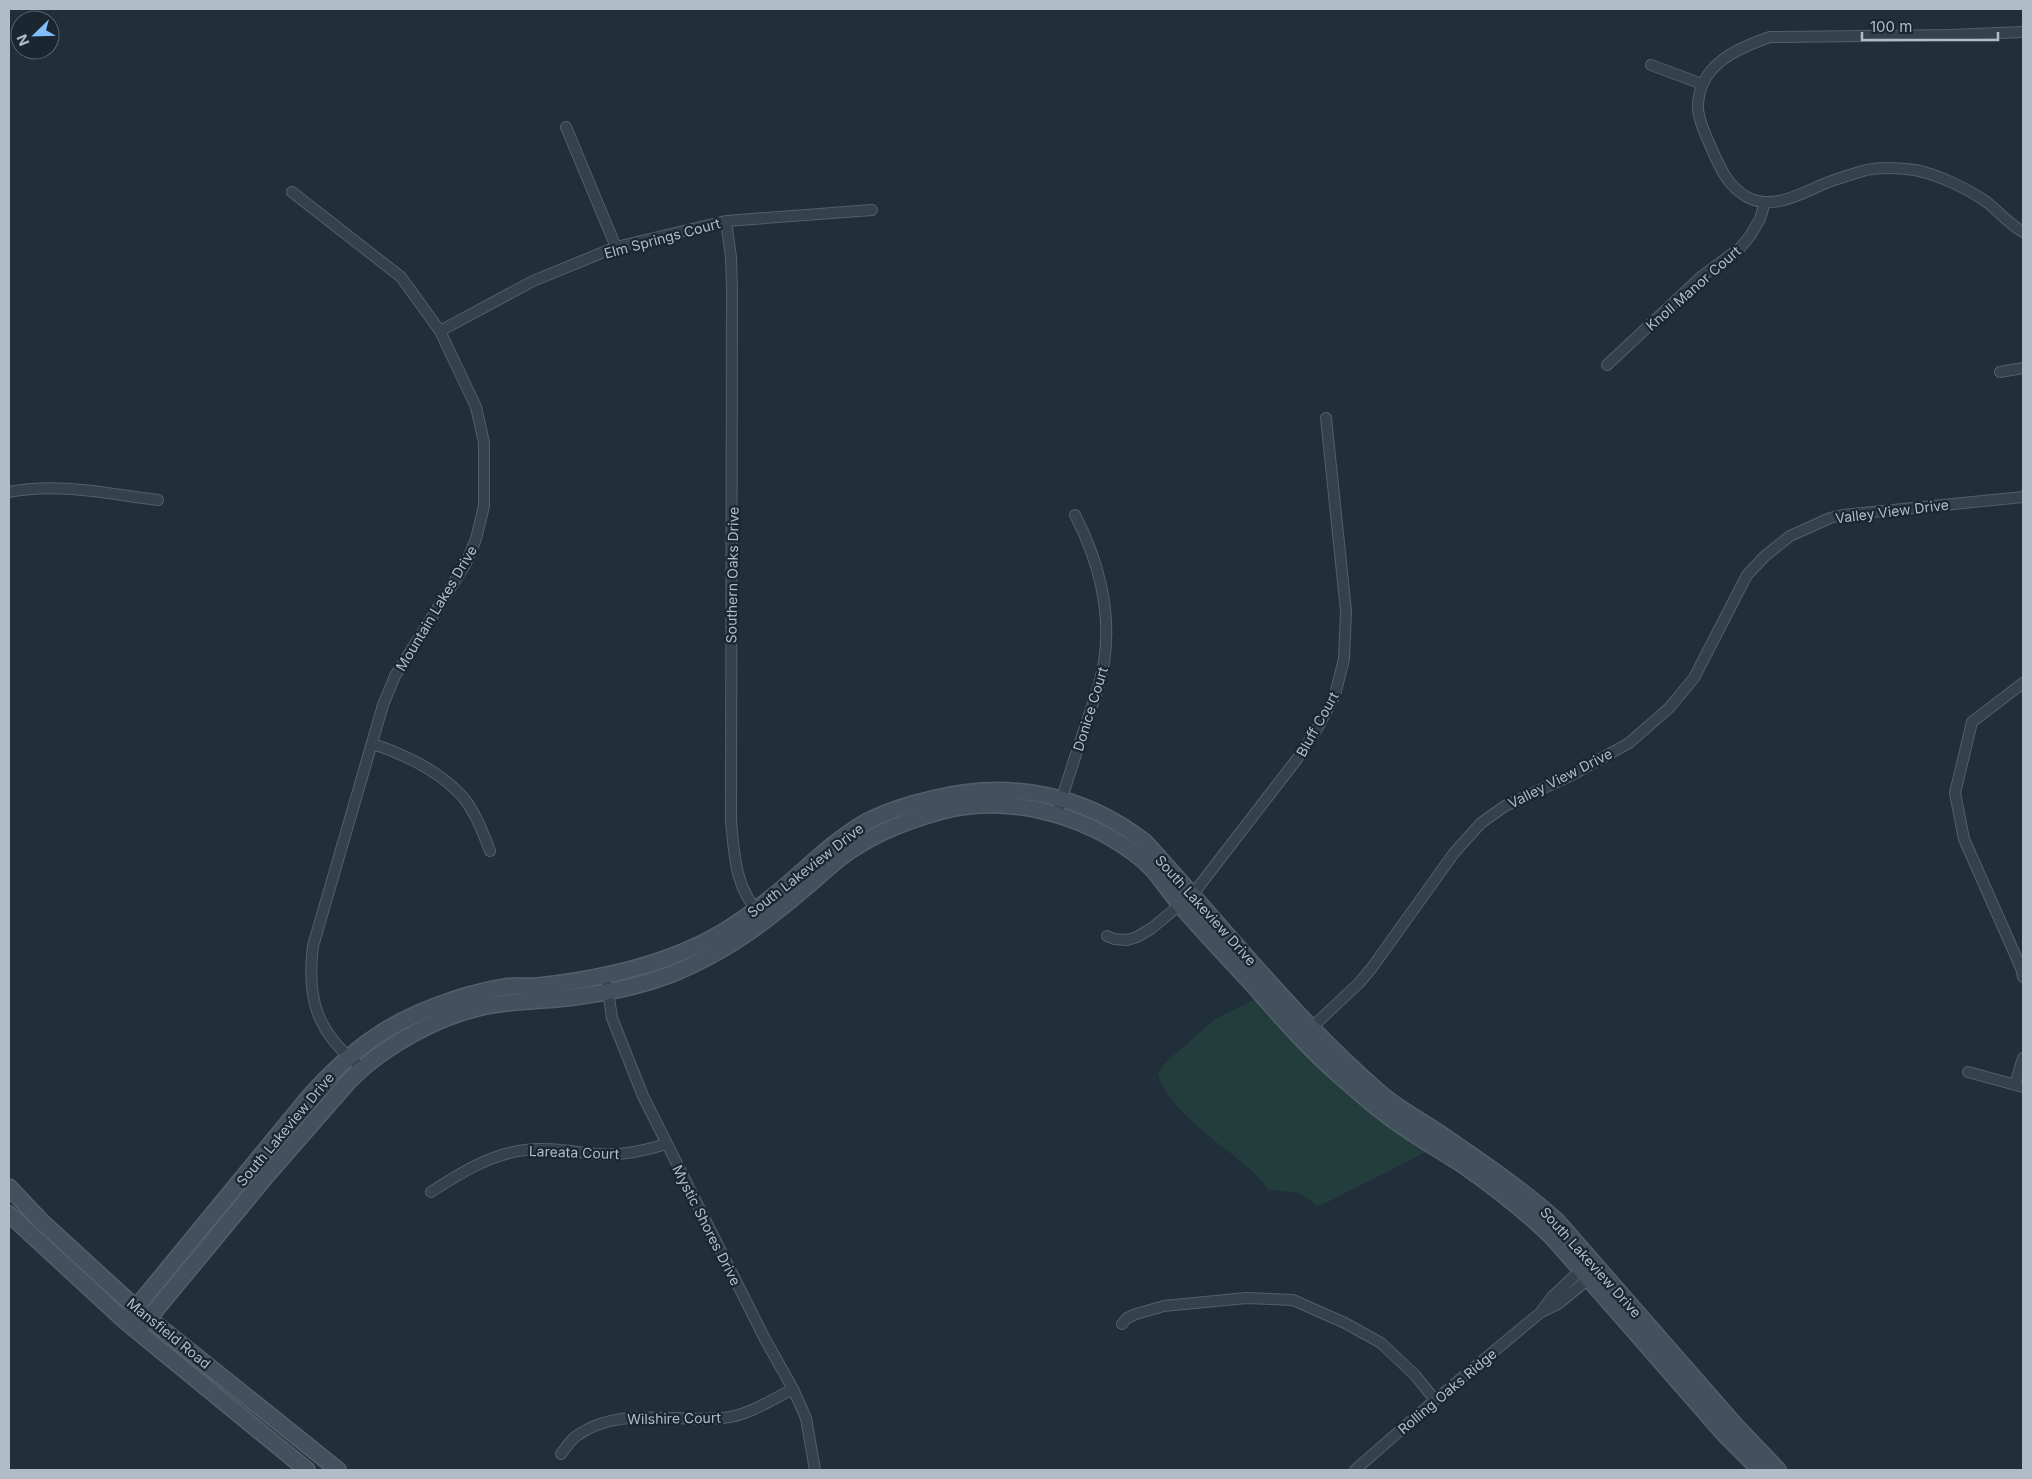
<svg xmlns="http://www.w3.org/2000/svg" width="2032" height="1479" viewBox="0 0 2032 1479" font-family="Inter,sans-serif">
<rect width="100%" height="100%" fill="#212f3b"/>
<path fill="#233c3c" d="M1258 998 1428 1151 1328 1202 1317 1206 1300 1193 1269 1190C1263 1183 1258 1176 1251 1170 1223 1145 1166 1110 1158 1073L1165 1063 1215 1019Z"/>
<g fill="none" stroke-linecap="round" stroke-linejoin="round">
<defs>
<path id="street" d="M2023 32 1950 35 1770 37C1735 49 1697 66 1698 109 1699 124 1708 139 1713 152 1721 170 1729 187 1747 197 1773 211 1802 193 1826 183 1839 178 1853 174 1866 170 1880 167 1901 168 1915 170 1940 175 1968 189 1988 203 2000 213 2009 224 2023 232
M1651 65 1702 84
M566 127 616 247
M292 192 401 277 440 331 476 407 484 442V506L476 539 466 563 395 676 383 705 313 946C306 1001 318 1034 362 1068
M726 221 731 257 732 289 731 820C734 853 735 889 760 914
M440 331 533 281 616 247 726 221 872 210
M1607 365 1702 276 1740 248 1750 236 1760 219 1765 202
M2000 372 2023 368
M9 492C58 482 109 494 158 500
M2023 683 1972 722 1955 793 1964 839 2021 968 2023 977
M373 744C406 755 438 770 462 796 475 811 483 833 490 851
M1057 815C1066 783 1077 752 1087 721 1094 701 1101 682 1104 662 1112 611 1098 559 1075 515
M1107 936 1114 939 1127 940 1137 937 1152 928 1193 894 1297 759 1317 729 1335 695 1344 659 1346 611 1326 418
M607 985 612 1018 643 1096 765 1339 793 1389 806 1418 815 1470
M1307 1032 1359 983 1371 969 1454 853 1481 823 1505 806 1572 775 1629 743 1669 708 1694 678 1747 575 1765 556 1790 536 1830 518 1843 515 2023 497
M1968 1072 2023 1087
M2015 1084 2023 1058
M431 1192C459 1174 490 1154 525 1150 549 1147 573 1152 598 1154 622 1156 644 1151 666 1144
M1541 1312 1558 1304 1592 1276
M1122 1324 1127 1318 1136 1314 1164 1306 1246 1298 1293 1300 1345 1323 1381 1343 1415 1375 1435 1400
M561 1454C565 1449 570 1441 575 1437 621 1403 679 1425 730 1417 752 1413 773 1399 793 1389
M1355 1470 1435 1400 1540 1313 1552 1297 1584 1267"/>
<path id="secondary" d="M9 1187 42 1222 136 1308 338 1470
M9 1214 125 1321 307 1470
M125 1321 309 1097C328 1076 348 1056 371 1040 406 1014 462 994 505 987 516 985 527 987 538 986 584 981 627 973 670 957 710 942 739 924 771 898 803 873 831 842 866 822 887 811 910 804 932 799 1009 780 1082 793 1145 842 1222 926 1293 1018 1380 1093 1397 1108 1420 1120 1439 1133 1480 1161 1520 1188 1557 1221L1736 1426 1778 1470
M136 1330 149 1318 268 1174 349 1081C382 1047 439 1015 487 1006 518 1000 550 1001 581 996 612 992 643 985 672 974 724 953 763 924 805 888 822 874 837 858 856 847 882 830 912 819 942 811 1008 794 1081 814 1134 853 1156 868 1165 887 1182 907 1205 934 1231 961 1255 987 1282 1018 1309 1049 1340 1076 1355 1089 1369 1102 1384 1113 1409 1133 1437 1148 1463 1165 1495 1187 1525 1211 1553 1238L1726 1436 1760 1470"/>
</defs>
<use href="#street" stroke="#535f69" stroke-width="12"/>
<use href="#secondary" stroke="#535f69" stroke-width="18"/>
<use href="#street" stroke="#35414b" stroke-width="10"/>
<use href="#secondary" stroke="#43505e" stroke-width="15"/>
</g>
<g text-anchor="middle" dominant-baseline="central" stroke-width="4.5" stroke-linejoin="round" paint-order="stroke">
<g font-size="14" fill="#b0bcc7" stroke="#1a2630">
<text transform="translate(662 238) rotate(-15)">Elm Springs Court</text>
<text transform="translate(1693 288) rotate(-41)">Knoll Manor Court</text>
<text transform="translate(1892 511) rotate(-7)">Valley View Drive</text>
<text transform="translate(732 575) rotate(-89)">Southern Oaks Drive</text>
<text transform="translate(436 608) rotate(-59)">Mountain Lakes Drive</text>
<text transform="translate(1090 709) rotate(-73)">Donice Court</text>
<text transform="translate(1317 724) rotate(-61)">Bluff Court</text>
<text transform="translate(1560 778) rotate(-27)">Valley View Drive</text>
<text transform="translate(805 870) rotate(-38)">South Lakeview Drive</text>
<text transform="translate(1206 910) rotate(48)">South Lakeview Drive</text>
<text transform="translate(285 1129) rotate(-50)">South Lakeview Drive</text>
<text transform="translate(574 1152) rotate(2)">Lareata Court</text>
<text transform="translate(707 1225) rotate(63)">Mystic Shores Drive</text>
<text transform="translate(1591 1262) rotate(48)">South Lakeview Drive</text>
<text transform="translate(169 1333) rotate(39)">Mansfield Road</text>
<text transform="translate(1447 1391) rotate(-40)">Rolling Oaks Ridge</text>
<text transform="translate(674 1418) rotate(-1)">Wilshire Court</text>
</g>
</g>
<rect width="2032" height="1479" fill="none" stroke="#b0bcc7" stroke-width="20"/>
<g transform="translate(35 35) rotate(247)"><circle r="24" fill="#1a2630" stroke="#56626c"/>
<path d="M0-4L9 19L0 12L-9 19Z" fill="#82bffa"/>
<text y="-8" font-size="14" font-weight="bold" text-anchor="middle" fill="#b0bcc7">N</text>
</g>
<path d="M1862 32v8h136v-8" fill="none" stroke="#b0bcc7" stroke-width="2.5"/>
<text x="1870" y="32" font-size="15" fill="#b0bcc7" stroke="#1a2630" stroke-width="4" paint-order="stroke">100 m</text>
</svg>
